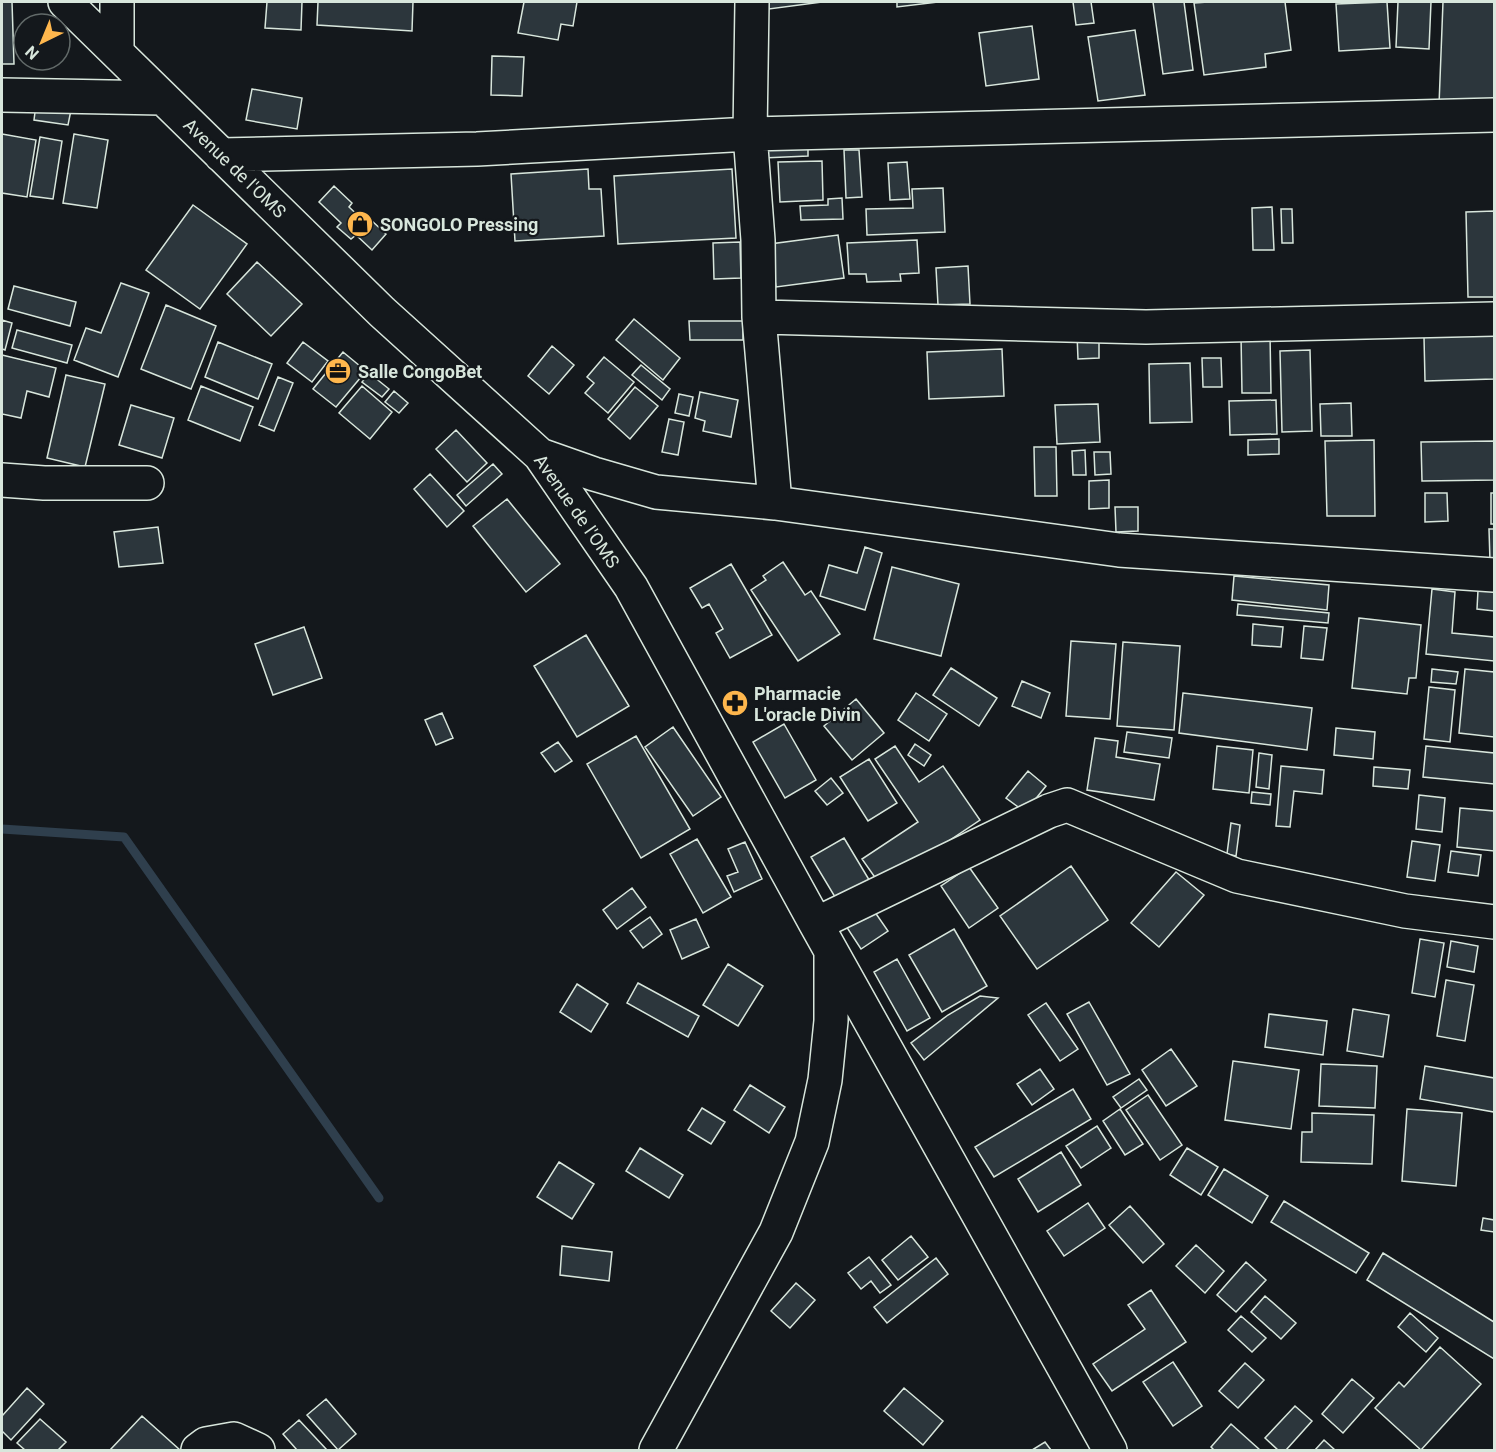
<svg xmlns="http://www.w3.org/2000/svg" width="1496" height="1452" viewBox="0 0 1496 1452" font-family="Roboto,sans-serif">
<rect width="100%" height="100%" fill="#14181c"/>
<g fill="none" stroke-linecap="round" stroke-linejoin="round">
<path stroke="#2f3f4d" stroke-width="9" d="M2 829 124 837 379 1198"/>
</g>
<path fill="#2c363c" stroke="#d8e6dc" stroke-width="1.5" d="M2 2H12L14 64H2Z
M267 2H302L301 30 265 28Z
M318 2H413L412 31 317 25Z
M524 2H577L573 26 561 24 558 40 518 33Z
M768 2H822L769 9Z
M897 2H938L897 7Z
M1073 2H1091L1094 23 1076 25Z
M1153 2H1184L1193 70 1163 74Z
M1208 2H1285L1291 50 1265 54 1266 67 1204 75 1194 3Z
M1387 2 1390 48 1339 51 1336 4Z
M1398 2H1431L1429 49 1396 47Z
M1443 2H1494V107L1439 105Z
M1032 26 1039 79 986 86 979 33Z
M1135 30 1145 95 1098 101 1088 37Z
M492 56 524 57 522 96 491 95Z
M252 89 302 98 297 129 246 120Z
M36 104 71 110 68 125 34 120Z
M2 134 36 140 27 197 2 193Z
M74 134 108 140 97 208 63 203Z
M40 137 62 141 53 199 30 196Z
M808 146V156L763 158 762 147Z
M844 150H859L862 197 846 198Z
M822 161 823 200 780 202 778 162Z
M907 162 910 199 890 200 888 163Z
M588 169 589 189H601L604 236 515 241 511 174Z
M732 169 736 238 618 244 614 176Z
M334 186 352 203 349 207 367 224 371 220 386 234 372 250 356 235 351 239 337 227 341 223 319 202Z
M943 188 945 232 867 235 866 209 913 208 912 189Z
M842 198 843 219 801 220 800 206 828 205V199Z
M193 205 247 244 200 309 146 270Z
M1272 207 1274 250H1253L1252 208Z
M1281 209H1292L1293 243H1282Z
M1494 211V297H1468L1466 212Z
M838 235 844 278 776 287 770 244Z
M917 240 919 273 900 274 901 281 867 282 866 274H849L847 243Z
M740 242 741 278 714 279 713 243Z
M257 262 302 304 271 336 227 294Z
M968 266 970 304 938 305 936 268Z
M121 283 149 293 118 377 74 360 86 328 101 333Z
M14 286 76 302 70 326 8 309Z
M166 305 216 326 191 389 141 369Z
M634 319 680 358 663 380 616 340Z
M2 320 12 323 5 350 2 349Z
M689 321H743V340H690Z
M17 330 72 345 67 363 12 348Z
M1099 333V358L1078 359 1077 334Z
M1270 334 1271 393H1242L1241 335Z
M1494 335V379L1425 381 1424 337Z
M218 342 272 364 258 399 205 377Z
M303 342 328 361 312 382 287 363Z
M552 346 574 365 549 394 528 376Z
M1002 349 1004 396 929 399 927 352Z
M1310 350 1312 431 1282 432 1280 351Z
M343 352 366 371 336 407 313 389Z
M2 355 56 368 49 397 27 391 21 418 2 414Z
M604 357 634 382 608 413 585 393 594 383 587 377Z
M1202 358H1221L1222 387H1203Z
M1190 363 1192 422 1150 423 1149 364Z
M641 365 670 389 662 400 632 375Z
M369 373 389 389 382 397 362 382Z
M66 375 105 384 85 467 47 458Z
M278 377 293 383 274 431 259 425Z
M201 386 253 407 240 441 188 420Z
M362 386 392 412 370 439 339 413Z
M635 387 658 406 630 439 608 419Z
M394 391 408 403 399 413 385 402Z
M700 392 738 400 731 437 703 431 705 421 695 418Z
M679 394 693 397 689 416 675 413Z
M1276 400 1277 434 1230 435 1229 401Z
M1351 403 1352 436H1321L1320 404Z
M1098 404 1100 442 1057 444 1055 405Z
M131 405 174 418 162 458 119 445Z
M669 419 684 422 678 455 662 452Z
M456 430 487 463 467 482 436 449Z
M1279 439V454L1248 455V440Z
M1374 440 1375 516H1327L1325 441Z
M1494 441V480L1422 481 1421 442Z
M1034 447H1056L1057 496H1035Z
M1085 450 1086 475H1073L1072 451Z
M1094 452H1110L1111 474 1095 475Z
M493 464 502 474 466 506 457 495Z
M430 474 464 511 447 527 414 489Z
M1109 480V508L1089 509V481Z
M1425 493H1447L1448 521 1425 522Z
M1491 493H1494V524H1491Z
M507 499 560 564 526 592 473 526Z
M1115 507H1138V531L1116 532Z
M158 527 163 563 119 567 114 532Z
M1489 529H1494V560L1490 561Z
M865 547 882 553 865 610 820 596 829 565 857 573Z
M783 562 805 595 811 591 840 634 798 661 751 590 766 580 763 576Z
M731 564 772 635 730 658 716 633 723 629 709 604 702 608 690 588Z
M892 567 959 584 941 656 874 639Z
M1234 576 1329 585 1327 610 1232 600Z
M1432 589 1455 592 1452 633 1494 637V661L1426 654Z
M1478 590 1494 591V611L1477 609Z
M1238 604 1329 613 1328 623 1237 615Z
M1359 618 1421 625 1416 678H1409L1407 694 1352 688Z
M1253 624 1283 627 1281 647 1252 645Z
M1304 626 1327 628 1323 660 1301 658Z
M304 627 322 678 273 695 255 644Z
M586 635 629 706 577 737 534 666Z
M1071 641 1116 644 1110 719 1066 716Z
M1123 642 1180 646 1174 730 1117 726Z
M951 668 997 698 979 726 933 695Z
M1432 669 1458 672 1456 684 1431 682Z
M1465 669 1494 672V737L1459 733Z
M1022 681 1050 693 1041 718 1012 706Z
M1429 687 1455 690 1450 742 1424 739Z
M916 693 947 714 929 741 898 720Z
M1183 693 1312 708 1307 750 1179 733Z
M856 699 884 733 852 760 824 726Z
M442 713 453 738 436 745 425 720Z
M784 724 816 780 785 798 753 742Z
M673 727 721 797 693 816 645 747Z
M1336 728 1375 732 1373 759 1334 755Z
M1127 732 1172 738 1169 758 1124 752Z
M636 736 690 829 641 858 587 764Z
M1095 738 1118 741 1116 757 1160 764 1154 800 1087 790Z
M558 742 572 761 555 772 541 753Z
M915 744 931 755 924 766 908 755Z
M895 746 919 782 943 766 980 820 881 886 862 859 918 822 875 759Z
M1217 746 1253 750 1249 793 1213 789Z
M1426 746 1494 753V784L1423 777Z
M1259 753 1272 755 1269 789 1256 787Z
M869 759 897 803 868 821 840 777Z
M1281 766 1324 770 1322 794 1294 791 1290 827 1276 826Z
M1374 767 1410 770 1408 789 1373 786Z
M1028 771 1046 786 1025 812 1006 798Z
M831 778 843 793 827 805 815 791Z
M1252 792 1271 794 1270 805 1251 803Z
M1419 795 1445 798 1442 832 1416 829Z
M1460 808 1494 811V851L1457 847Z
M1231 823 1240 825 1236 856 1227 854Z
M844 838 871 883 838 902 811 857Z
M697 839 731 897 703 913 670 854Z
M1412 841 1440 845 1435 881 1407 877Z
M745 842 762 879 734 892 727 876 738 872 728 849Z
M1451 851 1481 855 1478 876 1448 872Z
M1071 866 1108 920 1037 969 1000 916Z
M969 867 998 908 969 928 941 886Z
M1176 872 1204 895 1159 947 1131 923Z
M632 888 646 907 617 929 603 910Z
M870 905 888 931 861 949 844 923Z
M650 917 662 934 643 948 630 931Z
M696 919 709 947 682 959 670 930Z
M954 929 987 986 942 1012 909 955Z
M1420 939 1444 943 1435 997 1412 993Z
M1451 941 1478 946 1474 972 1447 967Z
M897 959 930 1018 907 1031 874 972Z
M728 964 763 986 738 1026 703 1005Z
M1446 980 1474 985 1465 1041 1437 1036Z
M638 983 699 1016 688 1037 627 1003Z
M577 984 608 1004 591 1032 560 1012Z
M980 996 998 998 924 1060 911 1043 948 1015Z
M1089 1002 1130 1074 1107 1085 1067 1014Z
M1046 1003 1078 1049 1060 1061 1028 1015Z
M1353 1009 1389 1015 1383 1057 1347 1051Z
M1269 1014 1327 1021 1323 1055 1265 1047Z
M1171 1049 1197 1086 1166 1106 1142 1070Z
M1233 1061 1299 1070 1291 1129 1225 1120Z
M1321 1064 1377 1066 1375 1108 1319 1106Z
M1425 1066 1494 1078V1112L1420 1099Z
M1040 1069 1054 1089 1032 1105 1017 1084Z
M1139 1079 1147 1090 1121 1108 1113 1097Z
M750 1085 785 1107 769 1133 734 1110Z
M1073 1089 1091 1119 994 1177 975 1147Z
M1148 1095 1182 1145 1160 1160 1126 1110Z
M702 1108 725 1122 711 1144 688 1130Z
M1120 1109 1143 1144 1125 1155 1103 1121Z
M1407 1109 1462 1113 1456 1186 1402 1181Z
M1312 1113 1374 1115 1372 1164 1301 1162 1302 1132H1312Z
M1097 1126 1111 1148 1081 1168 1066 1146Z
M640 1148 683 1175 669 1198 626 1171Z
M1187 1148 1218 1167 1201 1195 1170 1175Z
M1061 1152 1081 1185 1038 1212 1018 1179Z
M559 1162 594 1184 572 1219 537 1197Z
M1224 1169 1268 1196 1252 1223 1208 1195Z
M1284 1201 1369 1253 1356 1273 1271 1222Z
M1088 1203 1105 1228 1064 1256 1047 1231Z
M1130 1206 1164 1244 1143 1263 1109 1225Z
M1483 1218 1494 1220V1232L1481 1230Z
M911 1236 928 1257 898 1280 882 1260Z
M1196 1245 1224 1271 1205 1293 1176 1266Z
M562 1246 612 1252 609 1281 560 1275Z
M1383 1253 1494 1322V1359L1367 1280Z
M869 1257 891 1285 880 1293 871 1281 861 1289 848 1273Z
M936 1258 948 1274 887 1323 874 1307Z
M1246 1262 1266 1280 1236 1312 1217 1295Z
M796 1283 815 1300 790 1328 771 1311Z
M1151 1290 1186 1342 1112 1391 1093 1364 1145 1329 1128 1305Z
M1265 1296 1296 1323 1281 1339 1251 1312Z
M1410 1313 1438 1338 1426 1352 1398 1327Z
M1241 1316 1266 1338 1252 1352 1228 1330Z
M1440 1347 1481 1384 1421 1450 1375 1408 1399 1382 1404 1387Z
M1173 1362 1202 1406 1173 1426 1143 1382Z
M1245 1363 1264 1380 1238 1408 1219 1391Z
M1352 1379 1374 1398 1343 1433 1322 1414Z
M27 1388 44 1404 11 1440 2 1431V1416Z
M904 1388 943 1421 923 1445 884 1411Z
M326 1399 356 1434 338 1450 307 1415Z
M1295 1406 1312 1421 1286 1450H1278L1265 1438Z
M142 1416 180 1450H110Z
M40 1419 66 1442 58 1450H25L17 1443Z
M299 1420 327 1450H297L283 1434Z
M1231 1424 1260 1450H1214L1211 1447Z
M1324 1440 1335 1450H1315Z
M1045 1442 1051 1450H1032Z"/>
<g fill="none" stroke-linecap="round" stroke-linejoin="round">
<defs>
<path id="minor" d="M65 2 382 312 540 455 631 587 816 924 1110 1450
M752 2 750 134 758 240 759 317 775 503
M117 52V2
M2 95 162 98
M221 155 477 149 750 134 1494 115
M759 317 1146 327 1494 319
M540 455 594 474 656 492 775 503 1119 550 1494 575
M2 480 44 483H147
M816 924 1049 811 1067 805 1237 876 1405 911 1494 922
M198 1450 206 1444 234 1439 258 1450
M656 1450 776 1232 812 1142 825 1080 831 1021V952"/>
</defs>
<use href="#minor" stroke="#d8e6dc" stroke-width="36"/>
<use href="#minor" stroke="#14181c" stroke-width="33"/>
</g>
<defs>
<symbol id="shop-disc" viewBox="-11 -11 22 22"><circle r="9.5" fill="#ffb74d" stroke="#14181c"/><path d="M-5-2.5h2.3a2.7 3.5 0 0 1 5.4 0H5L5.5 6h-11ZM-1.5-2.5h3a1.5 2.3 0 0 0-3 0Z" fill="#111"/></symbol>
<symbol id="office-disc" viewBox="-11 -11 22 22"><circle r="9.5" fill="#ffb74d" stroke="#14181c"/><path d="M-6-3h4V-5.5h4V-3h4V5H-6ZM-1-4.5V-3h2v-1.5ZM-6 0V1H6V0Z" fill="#111"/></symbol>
<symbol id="pharmacy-disc" viewBox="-11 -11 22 22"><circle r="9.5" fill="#ffb74d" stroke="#14181c"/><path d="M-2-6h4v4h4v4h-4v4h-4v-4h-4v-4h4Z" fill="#111"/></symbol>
</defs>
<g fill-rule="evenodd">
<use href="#shop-disc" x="345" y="209" width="30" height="30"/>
<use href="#office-disc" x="323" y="356" width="30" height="30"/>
<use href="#pharmacy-disc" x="720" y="688" width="30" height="30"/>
</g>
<g text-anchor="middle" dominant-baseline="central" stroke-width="4.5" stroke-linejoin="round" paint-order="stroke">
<g font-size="18" fill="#d8e6dc" stroke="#14181c">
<text transform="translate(235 168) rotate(44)">Avenue de l'OMS</text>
<text transform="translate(577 511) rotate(55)">Avenue de l'OMS</text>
</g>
<g font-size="18" font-weight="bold" fill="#d8e6dc" stroke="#14181c" text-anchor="start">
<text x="380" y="224">SONGOLO Pressing</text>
<text x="358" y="371">Salle CongoBet</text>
<text x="754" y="693">Pharmacie<tspan x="754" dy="21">L'oracle Divin</tspan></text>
</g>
</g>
<rect width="1496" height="1452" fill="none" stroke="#d8e6dc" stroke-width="6"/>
<g transform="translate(42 42) rotate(223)"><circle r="28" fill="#14181c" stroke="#626a69" stroke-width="1.5"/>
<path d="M0-4.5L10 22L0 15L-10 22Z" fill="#ffb74d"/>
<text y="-9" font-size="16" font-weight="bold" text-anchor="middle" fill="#d8e6dc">N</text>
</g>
</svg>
